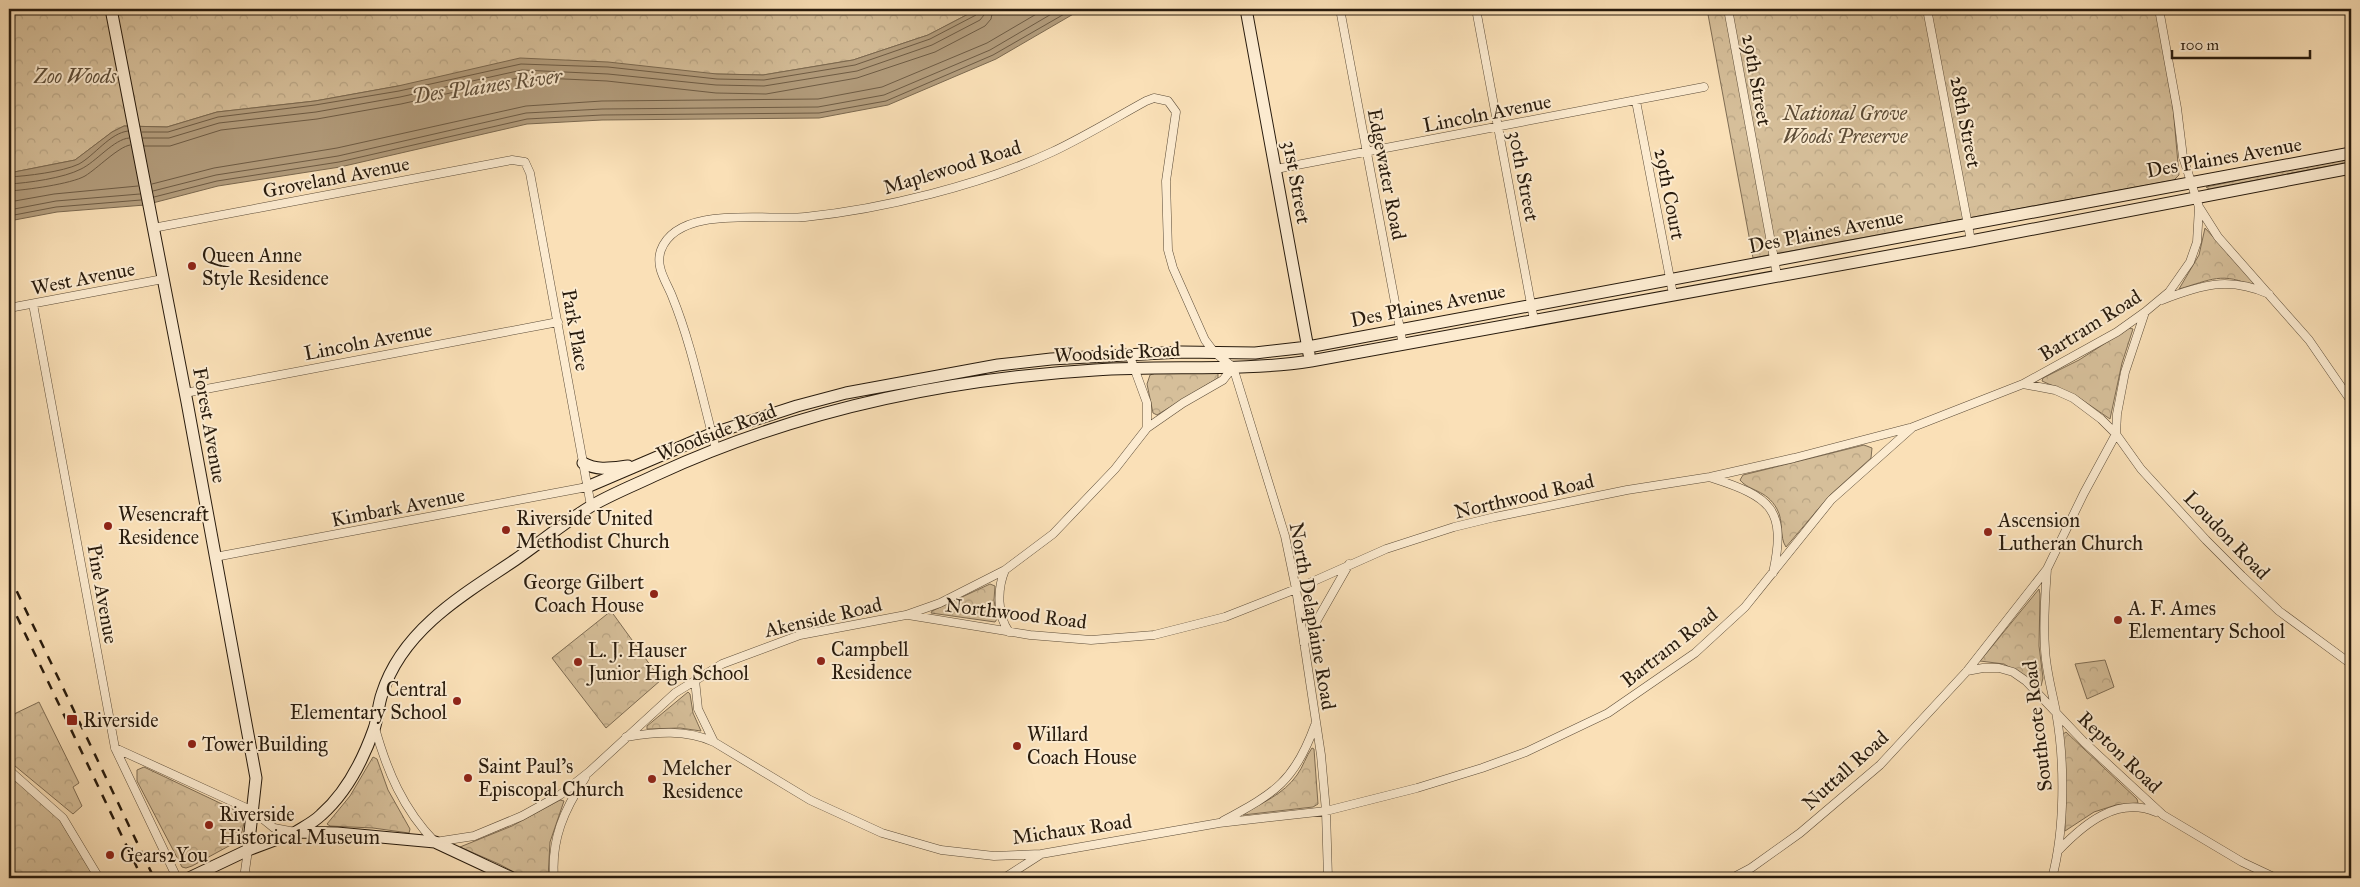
<svg xmlns="http://www.w3.org/2000/svg" width="2360" height="887" viewBox="0 0 2360 887" font-family="'IM FELL Great Primer',serif">
<defs>
<pattern id="grass-dots" width="8" height="8" patternUnits="userSpaceOnUse" patternTransform="scale(1.25)"><rect width="8" height="8" fill="#d6bf9a"/><path d="M2 2h.1M6 6h.1" fill="none" stroke="#b8a484" stroke-width="1.8" stroke-linecap="round"/></pattern>
<pattern id="park-crowns" width="20" height="18" patternUnits="userSpaceOnUse" patternTransform="scale(1.25)"><rect width="20" height="18" fill="#d6bf9a"/><path d="M2 6a3 3 0 1 1 6 0M12 15a3 3 0 1 1 6 0" fill="none" stroke="#b8a484"/></pattern>
</defs>
<rect width="100%" height="100%" fill="#fae0b7"/>
<filter id="stains"><feTurbulence type="fractalNoise" baseFrequency=".004" numOctaves="4"/><feColorMatrix values="0 0 0 0 .2 0 0 0 0 .09 0 0 0 0 .02 0 0 0 .5 -.17"/></filter>
<radialGradient id="worn" r=".72"><stop offset=".6" stop-color="#630" stop-opacity="0"/><stop offset="1" stop-color="#630" stop-opacity=".3"/></radialGradient>
<path fill="url(#grass-dots)" stroke="#7f6d54" d="M2351 157V162L2209 189 2206 187Z"/>
<path fill="url(#park-crowns)" stroke="#7f6d54" d="M9 9H978L928 35 853 60 763 75 717 74 398 86 315 101 217 112 167 127 124 126 112 132 75 160 9 173Z
M1707 9H2156L2173 107 2179 175 2174 180 1753 258Z
M2205 228 2256 284 2255 287C2222 271 2211 280 2179 289L2199 255Z
M2129 328 2133 329 2122 363 2110 419 2078 397 2042 381 2043 378 2079 360Z
M1218 372V378L1157 415 1153 413 1147 384 1150 375 1156 373Z
M1864 445 1872 448 1871 458 1830 495 1786 547C1779 537 1784 521 1777 509 1766 489 1750 492 1740 480L1743 475Z
M990 584 995 586 994 600 997 619 995 622 931 613 932 611Z
M2039 589 2040 594 2039 646 2043 678 2041 686 2004 664 1980 661Z
M611 611 661 680 606 728 552 658Z
M2105 660 2114 687 2087 699 2075 664Z
M688 692 690 694 693 713 701 731 680 728 647 729V726Z
M39 702 79 783 73 787 82 806 73 814 9 761V714L12 715Z
M2066 732 2137 799 2138 803 2116 805 2094 812 2065 831 2063 734Z
M1312 748 1314 749 1318 804 1313 807 1243 815C1262 802 1283 795 1297 775 1303 767 1306 756 1312 748Z
M373 757 377 759 388 790 410 829 409 833 373 828 330 826 327 824 350 796Z
M144 767 243 814 245 819 240 840 192 866 186 868 182 867 137 781V770Z
M9 773 54 814 70 831 95 878H9Z
M560 800 564 801 550 842 548 878H525L499 864 460 847 512 826Z"/>
<path fill="#b39d7d" stroke="#7b6950" d="M978 9H1082L996 59 888 105 819 118 602 120 527 124 340 167 218 186 145 205 57 212 9 221V173L75 160 112 132 124 126 167 127 217 112 315 101 398 86 520 58 608 62 717 74 763 75 853 60 928 35Z"/>
<g fill="none" stroke-linecap="round" stroke-linejoin="round">
<path stroke="#6e5c45" stroke-width="1" d="M142 132H168L218 117 315 105 399 91 521 64 608 67 717 79 764 80 855 65 930 39 976 15 979 9
M143 138H169L219 123 316 112 400 97 522 70 608 74 716 85 764 86 857 71 932 45 980 20 984 15 985 9
M144 146H170L221 130 317 119 401 104 522 77 607 81 716 93 766 94 857 78 935 52 985 26 991 19 993 9
M9 177C27 176 62 172 79 164 95 155 110 133 128 131
M9 184C28 183 64 178 81 169 96 162 114 139 129 138
M152 184 214 168 337 148 526 106 602 101 818 99 882 87 987 43 1045 9
M9 191C26 190 71 184 85 176 98 168 118 147 130 145
M153 191 216 175 338 156 526 113 602 109 818 107 884 95 990 50 1060 9
M154 197 217 181 339 162 527 119 602 115 819 113 886 101 993 55 1073 9
M9 202 54 194 138 186
M9 210 56 201 140 194
M9 216 56 207 141 200"/>
<defs>
<path id="street" d="M1340 9 1403 345
M1476 9 1534 320
M1728 9 1777 275
M1927 9 1971 241
M2159 9 2177 108 2183 157 2199 207 2218 237 2309 340 2351 401
M1636 101 1673 294
M1276 169 1704 87
M153 228 512 160 525 162 530 173 591 506
M2162 300C2201 285 2228 276 2269 294
M33 304 115 748 177 878
M9 308 163 279
M1129 354 1147 403V428
M1233 367 1285 536 1296 589 1321 755 1326 811 1328 878
M2023 384 2055 390 2073 398 2101 419 2116 434 2141 469 2206 540 2242 576 2279 611 2351 664
M185 393 558 322
M716 449C702 398 692 345 672 296 666 281 655 267 661 250 678 204 767 221 805 217 883 209 981 185 1052 152 1084 137 1115 118 1146 101L1154 98 1168 101 1176 112 1166 181 1168 250 1173 268 1205 340 1214 352 1233 367
M1712 478C1771 497 1787 509 1773 573
M215 557 587 487
M2047 569C2045 596 2043 622 2045 649 2046 671 2052 691 2056 712 2065 761 2065 830 2052 878
M1005 570C997 589 997 615 1009 632
M908 615 1030 635 1091 640 1154 635 1225 617 1296 589 1386 549 1454 527 1495 517 1627 490 1710 477 1794 458 1909 428
M1304 643 1349 564
M1967 671 1983 668H1999L2013 672 2026 681 2084 742 2163 815 2242 862 2276 878
M695 680 698 709 714 742 810 800 882 833 941 850 994 856 1041 854 1219 823 1326 811 1417 788 1482 768 1526 752 1608 713 1695 653 1745 607 1831 500 1913 427 2023 384 2117 332 2145 312 2169 292 2190 262 2197 242 2199 207
M375 728C387 771 403 809 435 842L474 836 522 816 560 795 589 772 675 693 722 664 800 635 906 615 940 603 1005 570 1053 534 1115 469 1147 428 1183 403 1223 380 1233 367
M626 737C656 732 686 729 714 742
M115 748 253 811 274 828 295 832
M9 770 63 818 99 878
M1223 821C1274 793 1294 783 1315 725
M2059 850C2084 824 2117 796 2156 812
M248 878 245 871 248 850
M554 878C551 839 564 810 585 778
M1004 878 1040 855
M1732 878 1751 868 1800 833 1880 765 1967 671 2047 569 2084 493 2116 434 2117 414 2125 372 2145 312"/>
<path id="secondary" d="M111 9 187 402 256 778 248 850
M1246 9 1309 354
M583 463C598 471 611 468 628 466
M587 487 711 434 797 406 846 393 998 365 1051 359 1181 352 1255 353 1308 347 2351 153
M296 832C304 827 314 822 321 815 346 793 363 760 374 729 378 718 378 705 382 694 391 665 410 640 432 620 457 597 487 579 515 560 541 542 566 521 593 505 614 493 637 484 658 474 795 411 945 379 1095 370 1167 365 1240 372 1311 361L1971 241 2351 168
M189 878 248 850 296 832 337 833 435 842 512 878"/>
</defs>
<use href="#street" stroke="#5c4c38" stroke-width="9"/>
<use href="#secondary" stroke="#281b0d" stroke-width="13"/>
<use href="#street" stroke="#fcebd0" stroke-width="8"/>
<use href="#secondary" stroke="#fcebd0" stroke-width="11"/>
<path stroke="#281b0d" stroke-width="2.5" stroke-dasharray="9 9" stroke-linecap="butt" d="M9 575 154 878
M9 600 142 878"/>
</g>
<g fill="#8f2418" stroke="#fcebd0" stroke-width="2">
<circle cx="192" cy="266" r="5"/>
<circle cx="108" cy="526" r="5"/>
<circle cx="506" cy="530" r="5"/>
<circle cx="1988" cy="532" r="5"/>
<circle cx="654" cy="594" r="5"/>
<circle cx="2118" cy="620" r="5"/>
<circle cx="821" cy="661" r="5"/>
<circle cx="578" cy="662" r="5"/>
<circle cx="457" cy="701" r="5"/>
<rect x="66" y="714" width="12" height="12" rx="2.5"/>
<circle cx="192" cy="744" r="5"/>
<circle cx="1017" cy="746" r="5"/>
<circle cx="468" cy="778" r="5"/>
<circle cx="652" cy="779" r="5"/>
<circle cx="209" cy="825" r="5"/>
<circle cx="110" cy="855" r="5"/>
</g>
<g text-anchor="middle" dominant-baseline="central" stroke-width="4" stroke-linejoin="round" paint-order="stroke">
<g font-size="20" font-style="italic" fill="#5c4c37" stroke="#fcebd0">
<text x="75" y="76">Zoo Woods</text>
<text x="1845" y="113">National Grove<tspan x="1845" dy="23">Woods Preserve</tspan></text>
</g>
<g font-size="20" fill="#281b0d" stroke="#fcebd0">
<text transform="translate(1757 80) rotate(80)">29th Street</text>
<text transform="translate(1487 113) rotate(-11)">Lincoln Avenue</text>
<text transform="translate(1966 122) rotate(79)">28th Street</text>
<text transform="translate(2224 157) rotate(-10)">Des Plaines Avenue</text>
<text transform="translate(952 167) rotate(-17)">Maplewood Road</text>
<text transform="translate(1387 174) rotate(79)">Edgewater Road</text>
<text transform="translate(1524 176) rotate(79)">30th Street</text>
<text transform="translate(336 177) rotate(-11)">Groveland Avenue</text>
<text transform="translate(1297 182) rotate(80)">31st Street</text>
<text transform="translate(1670 194) rotate(79)">29th Court</text>
<text transform="translate(1826 231) rotate(-11)">Des Plaines Avenue</text>
<text transform="translate(83 278) rotate(-11)">West Avenue</text>
<text transform="translate(1428 305) rotate(-11)">Des Plaines Avenue</text>
<text transform="translate(2090 325) rotate(-32)">Bartram Road</text>
<text transform="translate(576 330) rotate(80)">Park Place</text>
<text transform="translate(368 341) rotate(-11)">Lincoln Avenue</text>
<text transform="translate(1117 352) rotate(-3)">Woodside Road</text>
<text transform="translate(210 425) rotate(80)">Forest Avenue</text>
<text transform="translate(716 432) rotate(-21)">Woodside Road</text>
<text transform="translate(1524 496) rotate(-13)">Northwood Road</text>
<text transform="translate(398 507) rotate(-11)">Kimbark Avenue</text>
<text transform="translate(2227 535) rotate(46)">Loudon Road</text>
<text transform="translate(103 594) rotate(80)">Pine Avenue</text>
<text transform="translate(1016 613) rotate(7)">Northwood Road</text>
<text transform="translate(1313 616) rotate(80)">North Delaplaine Road</text>
<text transform="translate(823 617) rotate(-13)">Akenside Road</text>
<text transform="translate(1669 647) rotate(-38)">Bartram Road</text>
<text transform="translate(2037 726) rotate(-97)">Southcote Road</text>
<text transform="translate(2120 752) rotate(44)">Repton Road</text>
<text transform="translate(1845 770) rotate(-42)">Nuttall Road</text>
<text transform="translate(1072 829) rotate(-8)">Michaux Road</text>
</g>
<g font-size="20" fill="#281b0d" stroke="#fcebd0" text-anchor="start">
<text x="202" y="255">Queen Anne<tspan x="202" dy="23">Style Residence</tspan></text>
<text x="118" y="514">Wesencraft<tspan x="118" dy="23">Residence</tspan></text>
<text x="516" y="518">Riverside United<tspan x="516" dy="23">Methodist Church</tspan></text>
<text x="1998" y="520">Ascension<tspan x="1998" dy="23">Lutheran Church</tspan></text>
<text x="644" y="582" text-anchor="end">George Gilbert<tspan x="644" dy="23">Coach House</tspan></text>
<text x="2128" y="608">A. F. Ames<tspan x="2128" dy="23">Elementary School</tspan></text>
<text x="831" y="649">Campbell<tspan x="831" dy="23">Residence</tspan></text>
<text x="588" y="650">L. J. Hauser<tspan x="588" dy="23">Junior High School</tspan></text>
<text x="447" y="689" text-anchor="end">Central<tspan x="447" dy="23">Elementary School</tspan></text>
<text x="83" y="720">Riverside</text>
<text x="1027" y="734">Willard<tspan x="1027" dy="23">Coach House</tspan></text>
<text x="202" y="744">Tower Building</text>
<text x="478" y="766">Saint Paul's<tspan x="478" dy="23">Episcopal Church</tspan></text>
<text x="662" y="768">Melcher<tspan x="662" dy="23">Residence</tspan></text>
<text x="219" y="814">Riverside<tspan x="219" dy="23">Historical Museum</tspan></text>
<text x="120" y="855">Gears2You</text>
</g>
<g font-size="21" font-style="italic" fill="#604f3a" stroke="#fcebd0">
<text transform="translate(487 86) rotate(-8)">Des Plaines River</text>
</g>
</g>
<rect width="2360" height="887" fill="none" stroke="#fae0b7" stroke-width="30"/>
<rect x="10" y="10" width="2340" height="867" fill="none" stroke="#281b0d" stroke-width="2.5"/>
<rect x="15" y="15" width="2330" height="857" fill="none" stroke="#281b0d"/>
<path d="M2172 50v8h138v-8" fill="none" stroke="#281b0d" stroke-width="2.5"/>
<text x="2180" y="50" font-size="15" fill="#281b0d" stroke="#fcebd0" stroke-width="4" paint-order="stroke">100 m</text>
<rect width="100%" height="100%" filter="url(#stains)"/>
<rect width="100%" height="100%" fill="url(#worn)"/>
</svg>
